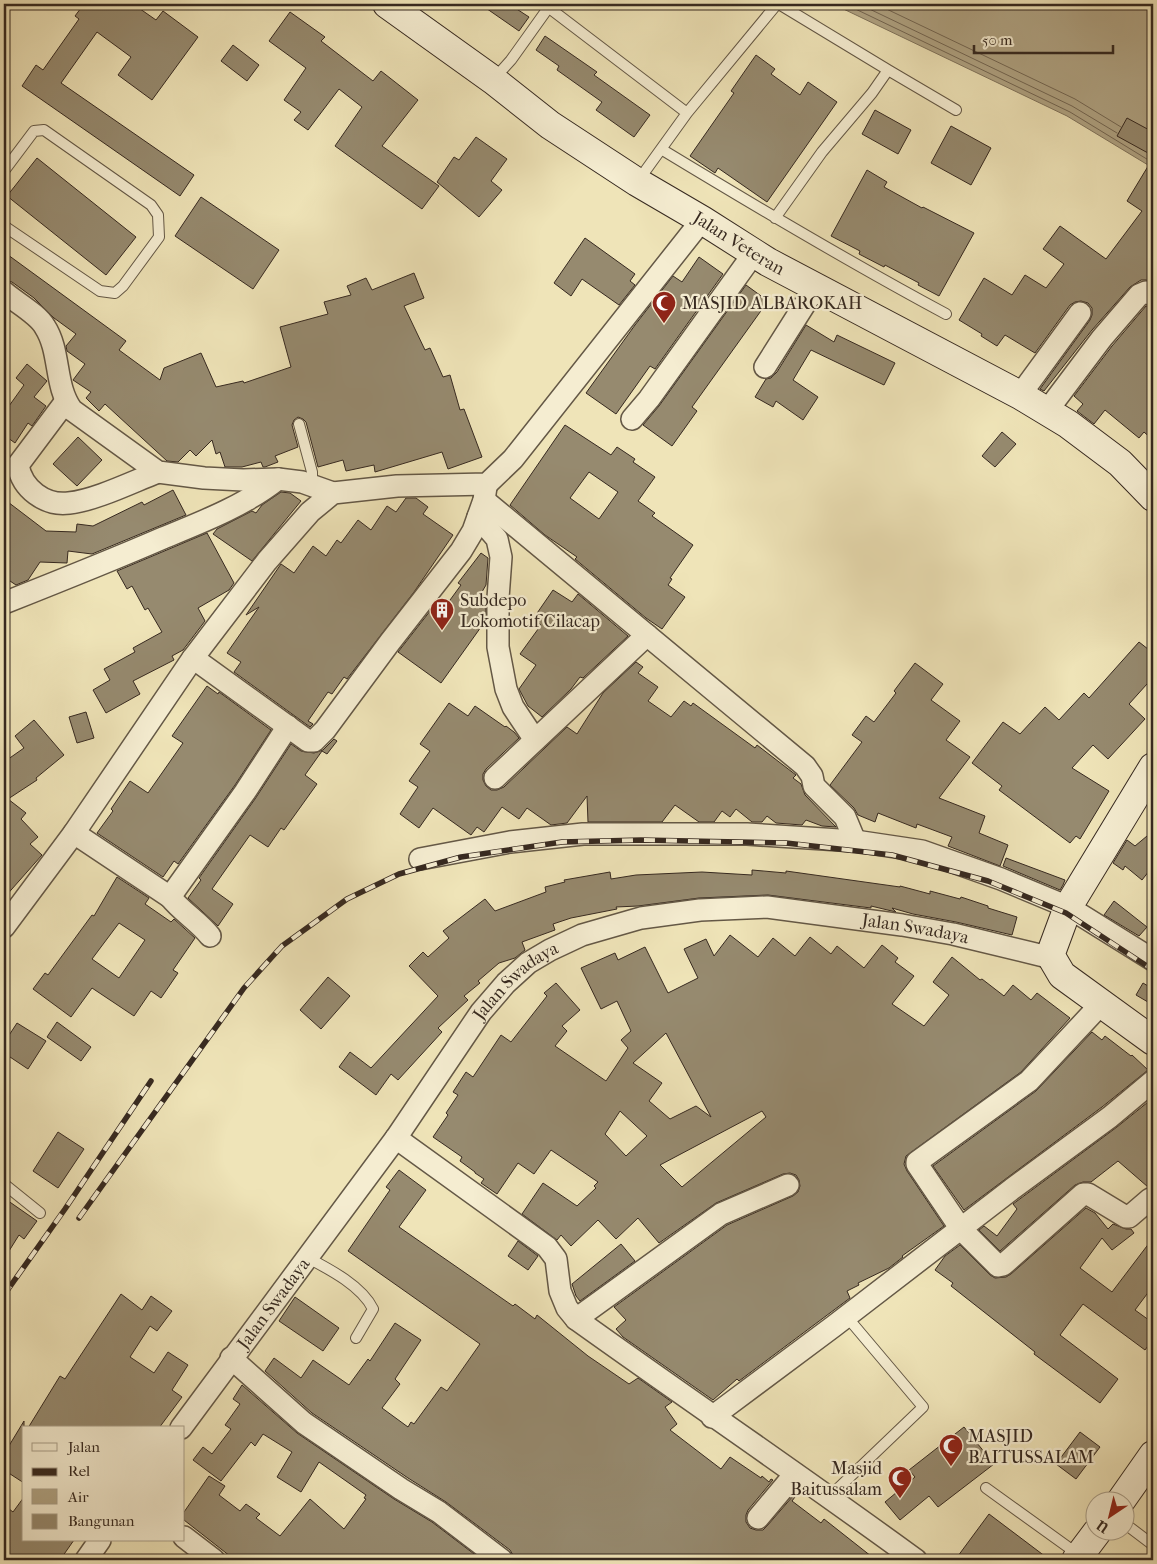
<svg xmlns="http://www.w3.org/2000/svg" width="1157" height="1564" viewBox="0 0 1157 1564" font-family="'IM FELL French Canon',serif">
<rect width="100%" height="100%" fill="#efe4b8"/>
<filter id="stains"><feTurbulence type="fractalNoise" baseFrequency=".004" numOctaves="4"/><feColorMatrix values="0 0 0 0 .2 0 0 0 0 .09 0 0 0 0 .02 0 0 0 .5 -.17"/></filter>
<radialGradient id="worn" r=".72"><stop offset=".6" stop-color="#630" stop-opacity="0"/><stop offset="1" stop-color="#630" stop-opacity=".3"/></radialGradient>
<path fill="#b0a484" stroke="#7f735c" d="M833 4H1153V168L1067 116Z"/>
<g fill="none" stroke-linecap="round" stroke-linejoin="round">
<path stroke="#736652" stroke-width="1" d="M845 4 1070 112 1150 161
M859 4 1072 106 1117 133
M876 4 1075 99 1121 127"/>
</g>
<path fill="#968a6f" stroke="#362920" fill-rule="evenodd" d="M84 4H133L156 20 163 11 198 37 152 100 118 75 131 57 97 32 61 83 194 175 180 196 22 86 36 65 43 70 79 19 75 16Z
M480 4H509L529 17 519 31Z
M290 12 325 37 321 41 373 81 381 71 418 100 382 146 439 186 422 209 335 146 362 107 339 89 308 130 294 120 301 112 284 100 306 68 269 41Z
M545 36 597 72 594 75 650 115 634 137 596 110 602 102 557 70 559 66 536 50Z
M233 45 259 65 247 81 221 61Z
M756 55 775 69 771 74 800 95 808 82 837 102 767 202 718 168 715 173 690 156 734 93 731 91Z
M875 110 911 130 898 154 862 134Z
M1127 118 1153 132V142L1148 153 1117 136Z
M951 126 991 148 971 185 931 163Z
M476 137 507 159 491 181 502 190 479 217 437 182 454 157 459 160Z
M37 158 136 237 106 275 7 196Z
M1153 158V282L1146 280H1141L1130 287 1092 330 1044 391 1040 389 1090 320 1092 315V308L1088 303 1081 301 1075 302 1070 305 1035 353 1005 335 997 346 981 336 982 334 959 320 984 278 1012 295 1025 275 1046 288 1064 264 1043 249 1060 226 1106 259 1142 211 1127 201Z
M867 170 887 182 884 187 922 208 923 207 974 233 939 296 918 285 919 283 885 265 884 267 859 254 860 251 831 236Z
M201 197 279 250 253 289 175 236Z
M585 238 635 274 630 281 635 285 619 305 582 279 571 296 554 283Z
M4 252 126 341 119 350 160 380 164 368 201 353 216 387 243 381 244 383 291 367 280 327 328 314 324 302 351 295 347 286 366 278 372 290 414 273 424 298 404 306 425 350 430 348 443 377 450 375 460 410 464 409 482 457 448 469 442 452 375 472 374 465 346 471 343 460 318 467 306 422 303 419 298 417 294 420 292 425 298 447 275 456 278 462 265 467H263L261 462 242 467H225L220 452 216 454 212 440 196 456 190 450 178 462 167 461 105 404 99 411 86 398 91 392 73 380 85 364 67 351 66 346 76 334 54 318 34 298 12 282 4 280Z
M699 257 723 274 655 369 650 366 616 414 586 393 635 325 673 276 682 282Z
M746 285 768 301 692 407 697 411 672 446 643 425 659 406Z
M1146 306 1153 307V440L1144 432 1139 438 1105 410 1094 424 1077 411 1083 404 1074 396 1112 346Z
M806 325 834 342 837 335 895 363 884 385 811 350 793 380 818 397 803 420 776 401 773 407 755 397 766 379 771 378 777 372Z
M27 364 47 381 34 397 46 406 32 426 28 423 15 443 4 435V413L24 385 16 378Z
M565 425 611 455 617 447 635 459 633 462 655 477 638 501 655 513 652 516 693 545 670 578 672 579 668 585 685 597 662 629 646 618 575 559 577 557 545 535 510 505ZM589 472 618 492 599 519 570 498Z
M1002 432 1016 444 995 467 982 456Z
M78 437 102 460 77 486 53 464Z
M173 490 186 515 92 554 68 551 67 563 40 562 28 580 16 585 4 577V499L46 531 76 532 77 524 93 526 142 502 144 505Z
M281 492 290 493 301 501 252 561 213 534 217 529 252 511 256 513 262 505Z
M406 498H416L428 507 423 514 453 535 414 592 347 679 344 677 332 694 328 692 308 721 313 724 310 727 234 672 241 662 227 653 259 607 246 615 281 564 294 573 313 546 326 556 337 540 341 543 358 520 371 530 387 506 396 512Z
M207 533 234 583 229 590 198 608 205 621 183 650 172 656 174 660 133 681 140 694 106 713 93 690 110 680 104 669 135 652 133 648 162 632 148 608 145 610 132 586 127 589 117 571Z
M481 553 488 558 486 585 476 602 486 609V620L441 683 398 652 434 606 442 611 461 585 458 583Z
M553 590 572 602 578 594 628 636 583 678 580 677 571 689 542 717 528 706 519 689 536 665 520 654 541 625 533 619Z
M1139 642 1153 653V688L1147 684 1129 704 1145 719 1108 759 1093 745 1072 768 1109 791 1080 839 1076 836 1070 843 999 790 1002 786 972 763 1003 722 1020 734 1045 707 1059 720 1084 693 1089 698Z
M636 662 643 667 638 673 658 687 648 701 671 717 684 701 691 706 693 703 755 748 757 745 796 775 793 778 801 784 805 795 836 827 822 826 806 820 802 825 776 823 767 816 762 822H752L736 809 730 817 722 811 714 822H699L675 805 662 822H588L587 796 567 823 551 825 527 808 519 819 502 807 484 832 477 827 471 835 433 808 419 828 400 814 418 787 409 781 430 751 420 744 449 703 468 716 475 706 505 727 506 726 514 732 519 738 486 769 483 774V780L486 786 491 790H497L504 787 567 727 577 734 603 693Z
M915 663 943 684 931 700 960 721 946 740 970 757 939 798 985 816 979 833 1008 845 1000 866 948 846 952 837 917 824 916 828 878 813 875 822 858 815 854 808 830 785 862 742 852 735 866 716 874 722 896 693 894 691Z
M207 686 218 694 219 692 271 730 235 785 178 864 174 861 163 877 97 833 113 811 111 809 130 781 148 793 183 743 172 736Z
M86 712 94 738 77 743 69 717Z
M34 720 64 755 36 778 37 780 8 799 26 813 21 819 38 837 30 844 42 855 4 898V762L24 748 15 736Z
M334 739 337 741 327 754 322 751 305 775 317 784 284 830 281 828 268 847 250 835 212 889 233 904 218 926 188 898 201 880 199 878 255 799 291 744 301 751 314 753 323 750Z
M1153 831V866L1142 880 1125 866 1123 870 1113 863 1127 840 1135 846Z
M1006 858 1065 880 1063 885 1060 890 1003 866Z
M752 870 786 873V871L900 887V886L930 894V891L960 899 961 897 988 906V908L1017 917 1012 935 956 922 913 914 892 908 896 912 871 906V908L768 895 699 898 638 906 616 907 617 909 571 918 553 924 555 930 522 942 525 950 515 958 499 963 478 981 480 983 464 996 468 1000 438 1028 442 1032 398 1080 391 1074 376 1095 339 1067 350 1052 371 1068 438 996 409 966 423 952 428 957 449 938 443 931 485 899 495 911 546 892 545 887 565 882 564 880 610 872 611 879 636 875 702 872 752 875Z
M117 877 149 898 145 904 171 922 174 919 195 938 173 970 178 973 161 998 151 991 134 1016 92 988 71 1017 33 989 45 973 48 975 92 915 94 916ZM119 923 145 940 119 978 92 959Z
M1114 901 1147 927 1139 936 1104 915Z
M730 935 758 957 773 938 795 956 810 937 831 954 837 946 864 968 882 945 898 958 895 962 914 976 892 1004 924 1026 949 995 933 982 952 957 980 980 982 979 1004 996 1013 985 1031 1000 1037 993 1070 1018 1021 1072 906 1156 904 1164 907 1171 944 1226 902 1256 903 1257 889 1268 858 1283 859 1285 847 1291 850 1298 739 1381 737 1379 713 1400 623 1337 616 1329 626 1320 614 1307 727 1225 793 1196 798 1192 800 1186 799 1180 796 1175 790 1173 783 1174 716 1203 659 1243 638 1218 616 1239 598 1220 571 1246 561 1235 557 1240 522 1214 543 1183 577 1206 596 1188 594 1186 598 1182 551 1150 534 1174 518 1163 497 1194 481 1183 484 1179 475 1173V1172L460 1161 462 1157 433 1137 448 1115 446 1113 458 1095 453 1092 466 1072 473 1077 501 1035 511 1042 547 996 544 993 556 983 580 1010 562 1026 567 1031 555 1046 606 1081 628 1048 621 1040 631 1031 617 1001 601 1009 581 968 615 953 618 960 645 947 668 993 698 978 684 949 706 939 714 956ZM666 1033 711 1117 696 1106 670 1119 649 1101 662 1083 633 1063ZM620 1111 647 1136 626 1156 605 1134ZM762 1111 766 1117 682 1187 660 1165Z
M328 977 350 996 321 1029 300 1010Z
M1143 983 1153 989V1005L1136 995Z
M57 1022 91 1047 81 1061 47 1037Z
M17 1023 46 1041 28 1069 4 1053V1043Z
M1092 1032 1102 1040 1105 1036 1131 1056 1132 1055 1148 1070 1102 1107 964 1210 933 1166 1036 1091Z
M1148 1102 1153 1107V1187H1148L1118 1161 1091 1182H1083L1075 1185 1000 1251 979 1230 984 1226 997 1236 1017 1209 1013 1204 1117 1127Z
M58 1132 84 1149 58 1188 33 1171Z
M399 1170 426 1190 399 1227 513 1306 515 1304 535 1319 537 1315 588 1356 629 1384 638 1378 672 1402 665 1407 677 1424 670 1430 721 1469 730 1457 761 1478 762 1476 769 1482 771 1479 773 1480 748 1510 746 1515V1522L750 1528 756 1530H763L767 1526 793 1496 795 1497 792 1501 821 1523 824 1519 876 1560H514L513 1555 510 1550 446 1502 408 1478 312 1413 265 1371 274 1358 301 1378 313 1360 349 1385 368 1359 370 1361 395 1323 421 1340 395 1379 400 1384 382 1408 408 1427 411 1422 414 1424 441 1387 447 1391 480 1344 348 1251 390 1190 386 1187Z
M4 1198 37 1221 24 1239 19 1235 4 1259Z
M1086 1208 1095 1213 1108 1229 1113 1224 1126 1229H1131L1134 1233 1112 1250 1102 1238 1080 1268 1112 1292 1153 1238V1286L1135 1310 1153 1323V1339L1145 1350 1083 1304 1060 1335 1118 1379 1100 1403 1034 1354 1035 1352 951 1286 953 1283 935 1270 945 1256 960 1245 990 1275 995 1278 1006 1277 1011 1274Z
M518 1241 538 1256 528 1270 508 1256Z
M621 1244 635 1261 580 1301 576 1296 572 1284Z
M121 1294 142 1310 151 1296 172 1311 157 1331 150 1326 130 1357 154 1373 168 1352 188 1365 172 1390 182 1397 159 1428H28L60 1376 65 1379Z
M295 1297 339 1328 323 1351 279 1321Z
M242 1385 297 1433 394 1499 432 1522 482 1560H235L184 1520V1512L209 1476 225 1486 219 1495 240 1511 246 1504 260 1514 256 1518 280 1536 310 1499 344 1529 366 1499 364 1498 366 1495 319 1462 301 1492 277 1477 292 1452 263 1434 255 1446 251 1442 221 1481 193 1460 203 1447 212 1454 231 1429 225 1425 240 1404 233 1399Z
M24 1421V1483L4 1470V1454Z
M964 1427 994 1464 938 1507 929 1496 900 1520 885 1502 915 1477 909 1470Z
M1080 1432 1100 1447 1076 1479 1056 1464Z
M24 1497V1540H74L60 1560H4V1505L13 1512Z
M989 1514 1050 1560H955Z"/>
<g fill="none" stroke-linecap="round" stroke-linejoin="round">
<defs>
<path id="lane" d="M544 4 687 113
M888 70 956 110
M494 79 511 60 551 4
M661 149C755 206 849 262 946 314
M4 171 34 131 44 130 151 205 158 215 159 237 123 286 115 293 100 291 4 226
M638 181 687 113 777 4
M775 218 822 152 872 93 888 70 779 4
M299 424 312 472V486
M4 1184 40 1213
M308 1258C329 1269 362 1286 373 1309L356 1338
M986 1488 1079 1555
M829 1497 923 1407 847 1317
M1124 1523 1153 1545"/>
<g id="street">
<path d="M4 292C15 302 38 314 45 327 61 352 54 386 72 410L158 472 204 478 243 480 278 479 302 482 333 493"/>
<path d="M765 367 815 288"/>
<path d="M1020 395 1080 313"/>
<path d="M66 401 18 465C22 489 45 506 69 503 96 500 132 482 158 472"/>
<path d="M1047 411 1102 338 1139 295 1146 292 1153 295"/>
<path d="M632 419 649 399 754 253"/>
<path d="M484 500 805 766 812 776 814 786 845 817 855 841"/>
<path d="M478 517 497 539 501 557 498 598V647L506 689 513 707 535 740"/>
<path d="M4 603C57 582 110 561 163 538 202 522 244 506 278 479"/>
<path d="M193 658 308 741H314L325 730 390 642 461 551 473 531 484 500 486 487"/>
<path d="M495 778 647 635"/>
<path d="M74 833 170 897 245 792 288 726"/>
<path d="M420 859 510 842 583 834H747L855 841 922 851 1001 879 1068 907 1153 960"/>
<path d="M170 897C182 912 198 921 210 936"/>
<path d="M4 927 74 833 193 658 267 561 310 512 333 493 397 486 487 484 513 459 702 220"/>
<path d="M1102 1003 1029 1081 917 1162V1164L961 1229 998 1266 1003 1265 1083 1194H1088L1126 1217H1129L1150 1199H1153"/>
<path d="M396 1138 547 1247 556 1259 560 1291 567 1308 576 1319C689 1400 804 1478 916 1560"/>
<path d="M576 1319 721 1214 788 1185"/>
<path d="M231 1358 304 1423 401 1489 439 1512 502 1560"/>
<path d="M712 1417 834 1326 1012 1189 1110 1117 1153 1081"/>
<path id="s1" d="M181 1428 396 1138 481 1012 506 983 528 963 550 950 582 935 641 918 700 910 767 907 902 925 953 934 1052 958"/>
<path d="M758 1518 795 1474"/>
<path d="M184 1537 214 1560"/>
<path d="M86 1560 100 1540"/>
</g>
<g id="secondary">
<path id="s2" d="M387 4 493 80 550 125 637 182 702 220 768 262 1020 395 1068 424 1120 463 1153 497"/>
<path d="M1153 767 1068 907 1051 953 1052 958 1062 975 1153 1041"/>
<path d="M1120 1502 1153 1455"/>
<path d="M1076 1560 1097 1532"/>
</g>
</defs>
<use href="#lane" stroke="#645846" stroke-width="12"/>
<use href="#street" stroke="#645846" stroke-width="24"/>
<use href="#secondary" stroke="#362920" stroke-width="30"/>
<use href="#lane" stroke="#f5edd1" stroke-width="10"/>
<use href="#street" stroke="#f5edd1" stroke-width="21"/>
<use href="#secondary" stroke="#f5edd1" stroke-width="28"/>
<defs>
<path id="rail" d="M79 1218 244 988 282 946 347 899 399 874 461 857 562 842 641 840 786 843 892 855 988 881 1066 913 1153 970
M4 1295 65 1209 151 1081"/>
</defs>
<use href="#rail" stroke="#362920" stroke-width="5.5"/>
<use href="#rail" stroke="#f5edd1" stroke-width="4" stroke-dasharray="11" stroke-linecap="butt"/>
</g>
<defs>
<symbol id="mosque-pin" viewBox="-11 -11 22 30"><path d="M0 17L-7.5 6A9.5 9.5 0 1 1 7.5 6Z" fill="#8f2418" stroke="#f5edd1"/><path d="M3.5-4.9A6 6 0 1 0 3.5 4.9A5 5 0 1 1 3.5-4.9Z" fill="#fff"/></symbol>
<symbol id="building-pin" viewBox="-11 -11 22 30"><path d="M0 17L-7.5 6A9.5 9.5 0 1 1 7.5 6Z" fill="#8f2418" stroke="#f5edd1"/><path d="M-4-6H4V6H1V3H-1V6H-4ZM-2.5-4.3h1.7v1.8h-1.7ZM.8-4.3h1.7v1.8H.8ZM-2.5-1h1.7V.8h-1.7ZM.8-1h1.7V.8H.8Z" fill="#fff"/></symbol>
</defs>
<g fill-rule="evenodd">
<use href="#mosque-pin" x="650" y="289" width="28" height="38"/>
<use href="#building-pin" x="428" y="596" width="28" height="38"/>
<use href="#mosque-pin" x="937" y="1432" width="28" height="38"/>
<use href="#mosque-pin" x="886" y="1464" width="28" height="38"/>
</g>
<g text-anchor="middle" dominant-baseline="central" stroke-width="4.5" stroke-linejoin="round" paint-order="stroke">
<g font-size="18" fill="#362920" stroke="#f5edd1">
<text stroke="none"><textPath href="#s2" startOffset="426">Jalan Veteran</textPath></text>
<text stroke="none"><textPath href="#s1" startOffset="980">Jalan Swadaya</textPath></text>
<text stroke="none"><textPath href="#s1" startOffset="560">Jalan Swadaya</textPath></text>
<text stroke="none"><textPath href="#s1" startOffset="155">Jalan Swadaya</textPath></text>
</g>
<g font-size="18" fill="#362920" stroke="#f5edd1" text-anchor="start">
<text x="682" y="303">MASJID ALBAROKAH</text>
<text x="460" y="600">Subdepo<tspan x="460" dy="21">Lokomotif Cilacap</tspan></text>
<text x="968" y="1436">MASJID<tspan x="968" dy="21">BAITUSSALAM</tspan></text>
<text x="882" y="1468" text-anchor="end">Masjid<tspan x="882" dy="21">Baitussalam</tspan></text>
</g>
</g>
<rect width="1157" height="1564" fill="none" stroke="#efe4b8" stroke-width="20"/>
<rect x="5" y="5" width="1147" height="1554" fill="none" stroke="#362920" stroke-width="2.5"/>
<rect x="10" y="10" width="1137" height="1544" fill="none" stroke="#362920"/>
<rect x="22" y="1426" width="162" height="115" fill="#f5edd1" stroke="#a99f8a"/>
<rect x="32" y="1443" width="25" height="8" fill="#f5edd1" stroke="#a99f8a"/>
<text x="68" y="1452" font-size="15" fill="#362920">Jalan</text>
<rect x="32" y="1468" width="25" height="8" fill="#362920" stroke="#a99f8a"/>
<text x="68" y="1476" font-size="15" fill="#362920">Rel</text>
<rect x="32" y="1489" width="25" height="15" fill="#b0a484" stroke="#a99f8a"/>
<text x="68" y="1502" font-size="15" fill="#362920">Air</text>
<rect x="32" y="1514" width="25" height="15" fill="#968a6f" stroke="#a99f8a"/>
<text x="68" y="1526" font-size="15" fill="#362920">Bangunan</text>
<g transform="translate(1110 1516) rotate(215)"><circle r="24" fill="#f5edd1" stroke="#a99f8a"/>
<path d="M0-4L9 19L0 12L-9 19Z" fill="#8f2418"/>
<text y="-8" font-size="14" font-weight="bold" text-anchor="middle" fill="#362920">U</text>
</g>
<path d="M974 45v8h139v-8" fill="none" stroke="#362920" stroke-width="2.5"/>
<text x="982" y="45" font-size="15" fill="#362920" stroke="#f5edd1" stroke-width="4" paint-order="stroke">50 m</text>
<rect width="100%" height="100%" filter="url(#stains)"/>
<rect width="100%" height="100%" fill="url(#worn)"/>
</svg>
